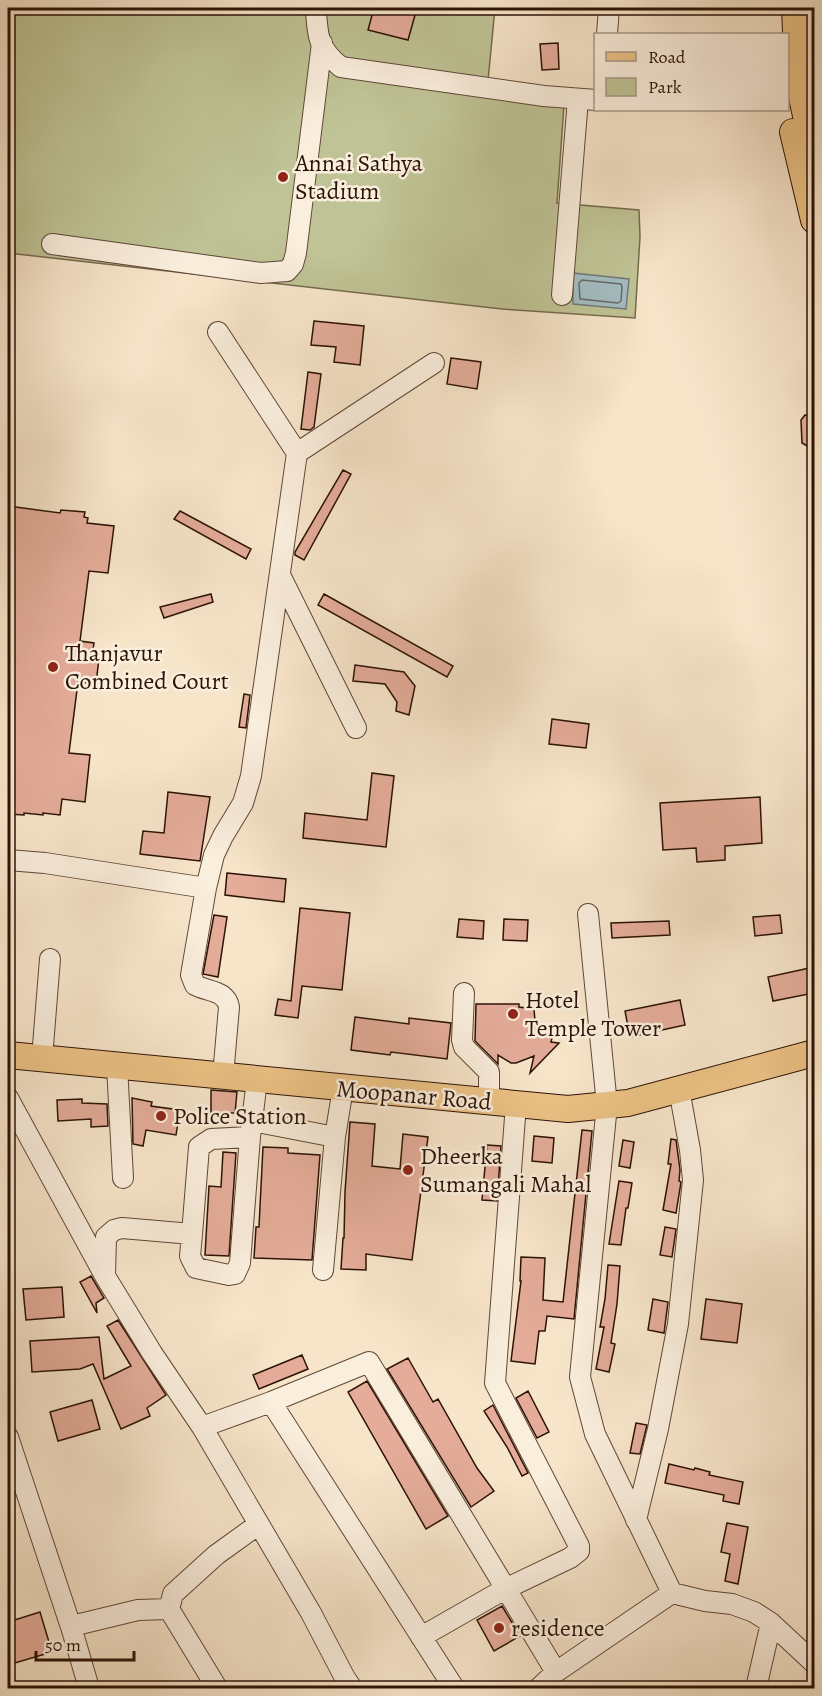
<svg xmlns="http://www.w3.org/2000/svg" width="822" height="1696" viewBox="0 0 822 1696" font-family="Alegreya,serif">
<rect width="100%" height="100%" fill="#f7e5ca"/>
<filter id="stains"><feTurbulence type="fractalNoise" baseFrequency=".00333" numOctaves="4"/><feColorMatrix values="0 0 0 0 .2 0 0 0 0 .09 0 0 0 0 .02 0 0 0 .5 -.17"/></filter>
<radialGradient id="worn" r=".72"><stop offset=".6" stop-color="#630" stop-opacity="0"/><stop offset="1" stop-color="#630" stop-opacity=".3"/></radialGradient>
<path fill="#bfc395" stroke="#766a4d" stroke-width="1.5" d="M8 8H495L487 91 564 105 557 203 639 210 640 237 635 318 502 309 8 253Z"/>
<path fill="#a2bcc2" stroke="#737876" stroke-width="1.5" d="M573 273 629 279 626 309 573 304Z"/>
<g fill="none" stroke-linecap="round" stroke-linejoin="round">
<path stroke="#676764" stroke-width="1.5" d="M582 280 621 284 622 287 621 301 618 303 580 299 579 283Z"/>
</g>
<path fill="#e4ac99" stroke="#2c1205" stroke-width="1.5" d="M374 8H417L408 40 368 30Z
M558 43 559 69 542 70 540 44Z
M314 321 364 326 360 365 334 362 336 347 311 345Z
M451 358 481 362 477 389 447 384Z
M308 372 321 374 314 427 310 430 301 429Z
M805 415 814 418V450L802 443 801 420Z
M343 470 351 474 304 560 295 555V552Z
M8 506 60 513 61 510 85 512 84 517 88 518 87 523 114 526 108 573 89 571 80 641 94 643 92 657 99 658 96 684 78 682 69 753 90 755 85 802 62 799 60 815 43 813V815L24 813V815L8 814Z
M180 511 251 549 246 559 174 519Z
M211 594 213 602 164 618 160 607Z
M324 594 453 666 447 677 318 605Z
M355 665 404 672 415 686 409 715 396 711 397 702 385 684 353 681Z
M244 694 250 695 246 728 239 727Z
M552 719 589 724 586 748 549 744Z
M372 773 394 776 386 847 303 838 305 813 367 820Z
M168 792 210 797 200 861 140 854 143 831 164 833Z
M760 797 762 843 725 846V860L697 862 696 848 663 850 660 803Z
M227 873 286 879 284 902 225 895Z
M300 908 350 913 342 990 302 986 298 1018 275 1015 278 999 291 1001Z
M214 915 227 917 218 977 203 974Z
M780 915 782 933 755 936 753 917Z
M459 919 484 921 483 939 457 937Z
M504 919 528 920 527 941 503 940Z
M669 921 670 935 612 938 611 923Z
M814 967V993L773 1001 768 977Z
M680 1000 685 1025 630 1037 625 1011Z
M476 1004H519V1007L534 1009 535 1021 538 1022 537 1026 543 1027 542 1032H547V1037L552 1038 551 1042 559 1043 530 1073 534 1056 516 1063H511L498 1055V1064L475 1041Z
M355 1017 409 1024V1018L451 1023 447 1059 391 1052 390 1055 351 1050Z
M211 1090 237 1092 235 1113H211Z
M132 1098 152 1102 151 1106 180 1110 176 1135 146 1130 143 1146 133 1144Z
M82 1099V1103L107 1104 108 1126 91 1127V1119L58 1121 57 1100Z
M350 1122 375 1124 372 1166 400 1169 403 1134 428 1137 412 1260 366 1254V1270L341 1269 343 1238H344L345 1192Z
M582 1130 592 1131 574 1319 547 1316 545 1331H539L535 1364 511 1361 521 1281H520L521 1257 545 1258 543 1300 563 1302Z
M534 1136 554 1138 552 1163 532 1161Z
M671 1139 676 1140 680 1170 679 1181 681 1182 676 1213 663 1210 671 1164H668Z
M623 1140 634 1142 630 1168 619 1166Z
M487 1145 501 1146 497 1201 482 1200Z
M263 1147 288 1148V1153L320 1155 312 1260 254 1258 256 1227H259Z
M223 1152 236 1153 229 1256 205 1255 209 1186 221 1187Z
M619 1181 632 1183 628 1208H626L621 1245 609 1244Z
M665 1227 676 1229 672 1257 660 1255Z
M608 1265 620 1266 617 1304 611 1343 615 1344 609 1372 596 1369 604 1327H600L605 1299Z
M91 1276 104 1298 96 1303 97 1313 80 1282Z
M62 1287 64 1317 26 1320 23 1289Z
M653 1299 668 1302 664 1333 648 1330Z
M706 1299 742 1304 737 1343 701 1339Z
M118 1320 166 1395 147 1408 150 1416 121 1429 93 1364 80 1369 32 1372 30 1341 99 1337 104 1379 131 1366 107 1326Z
M302 1355 308 1369 259 1389 253 1375Z
M408 1358 433 1402 438 1399 477 1468 494 1491 471 1507 387 1369Z
M367 1381 448 1516 426 1529 348 1392Z
M528 1391 549 1432 537 1438 516 1398Z
M92 1400 100 1429 58 1441 50 1412Z
M493 1405 528 1473 522 1476 507 1447 484 1411Z
M636 1423 647 1425 640 1454 630 1453Z
M669 1464 694 1470 695 1468 710 1472 709 1475 743 1482 739 1504 723 1501 724 1495 665 1483Z
M727 1523 748 1527 738 1584 725 1581 730 1554 721 1552Z
M502 1606 520 1636 494 1651 477 1620Z
M40 1612 52 1652 8 1665V1622Z"/>
<g fill="none" stroke-linecap="round" stroke-linejoin="round">
<defs>
<path id="minor" d="M316 8C317 35 318 49 341 67L544 96 596 100
M607 34 609 8
M52 244 261 273 287 271 293 264 296 253 322 43
M562 295 578 99
M297 453 434 363
M280 575 356 728
M8 860 45 863 206 888 191 975 195 985C208 992 226 990 229 1007L223 1076
M206 888 214 855 223 836 243 803 251 776 297 453 218 332
M588 914 607 1105 580 1377 595 1434 672 1593
M464 993 462 1040 464 1047 489 1072V1102
M42 1058 50 959
M117 1066 123 1178
M8 1098 105 1276 152 1353 202 1427 311 1613 345 1678 352 1688
M252 1121 335 1137
M192 1234 190 1256 196 1268 229 1275 235 1274 240 1263 250 1137
M323 1270 335 1137 343 1088
M105 1276 106 1237 114 1230 122 1228 192 1234 199 1147 211 1139 250 1137 257 1080
M271 1402 454 1688
M202 1427 271 1402 369 1362 556 1672
M8 1437 72 1630 89 1688
M636 1520 658 1429 678 1324 693 1180 690 1150 679 1089
M169 1609 173 1594 216 1555 259 1524
M72 1630 80 1624 138 1610 169 1609 217 1688
M421 1637 505 1589 570 1558 579 1551V1546L495 1383 516 1104
M539 1688 556 1672 672 1593 705 1601 732 1604 754 1612 771 1623 814 1663
M756 1688 771 1623"/>
<path id="major" d="M795 8 798 78 814 153
M793 132 814 220
M8 1055 568 1109 628 1103 814 1053"/>
</defs>
<use href="#minor" stroke="#5f4736" stroke-width="22"/>
<use href="#major" stroke="#2c1205" stroke-width="28"/>
<use href="#minor" stroke="#faeedd" stroke-width="20"/>
<use href="#major" stroke="#ecc285" stroke-width="26"/>
</g>
<g fill="#8f2418" stroke="#faeedd" stroke-width="2">
<circle cx="283" cy="177" r="6"/>
<circle cx="53" cy="667" r="6"/>
<circle cx="513" cy="1014" r="6"/>
<circle cx="161" cy="1116" r="6"/>
<circle cx="408" cy="1170" r="6"/>
<circle cx="499" cy="1628" r="6"/>
</g>
<g text-anchor="middle" dominant-baseline="central" stroke-width="5" stroke-linejoin="round" paint-order="stroke">
<g font-size="24" fill="#2c1205" stroke="#faeedd" text-anchor="start">
<text x="295" y="163">Annai Sathya<tspan x="295" dy="28">Stadium</tspan></text>
<text x="65" y="653">Thanjavur<tspan x="65" dy="28">Combined Court</tspan></text>
<text x="525" y="1000">Hotel<tspan x="525" dy="28">Temple Tower</tspan></text>
<text x="173" y="1116">Police Station</text>
<text x="420" y="1156">Dheerka<tspan x="420" dy="28">Sumangali Mahal</tspan></text>
<text x="511" y="1628">residence</text>
</g>
<g font-size="24" fill="#2c1205" stroke="#faeedd">
<text transform="translate(414 1095) rotate(5)">Moopanar Road</text>
</g>
</g>
<rect width="822" height="1696" fill="none" stroke="#f7e5ca" stroke-width="30"/>
<rect x="9" y="9" width="804" height="1678" fill="none" stroke="#2c1205" stroke-width="3"/>
<rect x="15" y="15" width="792" height="1666" fill="none" stroke="#2c1205" stroke-width="1.5"/>
<rect x="594" y="33" width="195" height="78" fill="#faeedd" stroke="#a89687" stroke-width="1.5"/>
<rect x="606" y="52" width="30" height="9" fill="#ecc285" stroke="#a89687" stroke-width="1.5"/>
<text x="648" y="63" font-size="18" fill="#2c1205">Road</text>
<rect x="606" y="78" width="30" height="18" fill="#bfc395" stroke="#a89687" stroke-width="1.5"/>
<text x="648" y="93" font-size="18" fill="#2c1205">Park</text>
<path d="M36 1651v9h98v-9" fill="none" stroke="#2c1205" stroke-width="3"/>
<text x="45" y="1651" font-size="18" fill="#2c1205" stroke="#faeedd" stroke-width="4.5" paint-order="stroke">50 m</text>
<rect width="100%" height="100%" filter="url(#stains)"/>
<rect width="100%" height="100%" fill="url(#worn)"/>
</svg>
